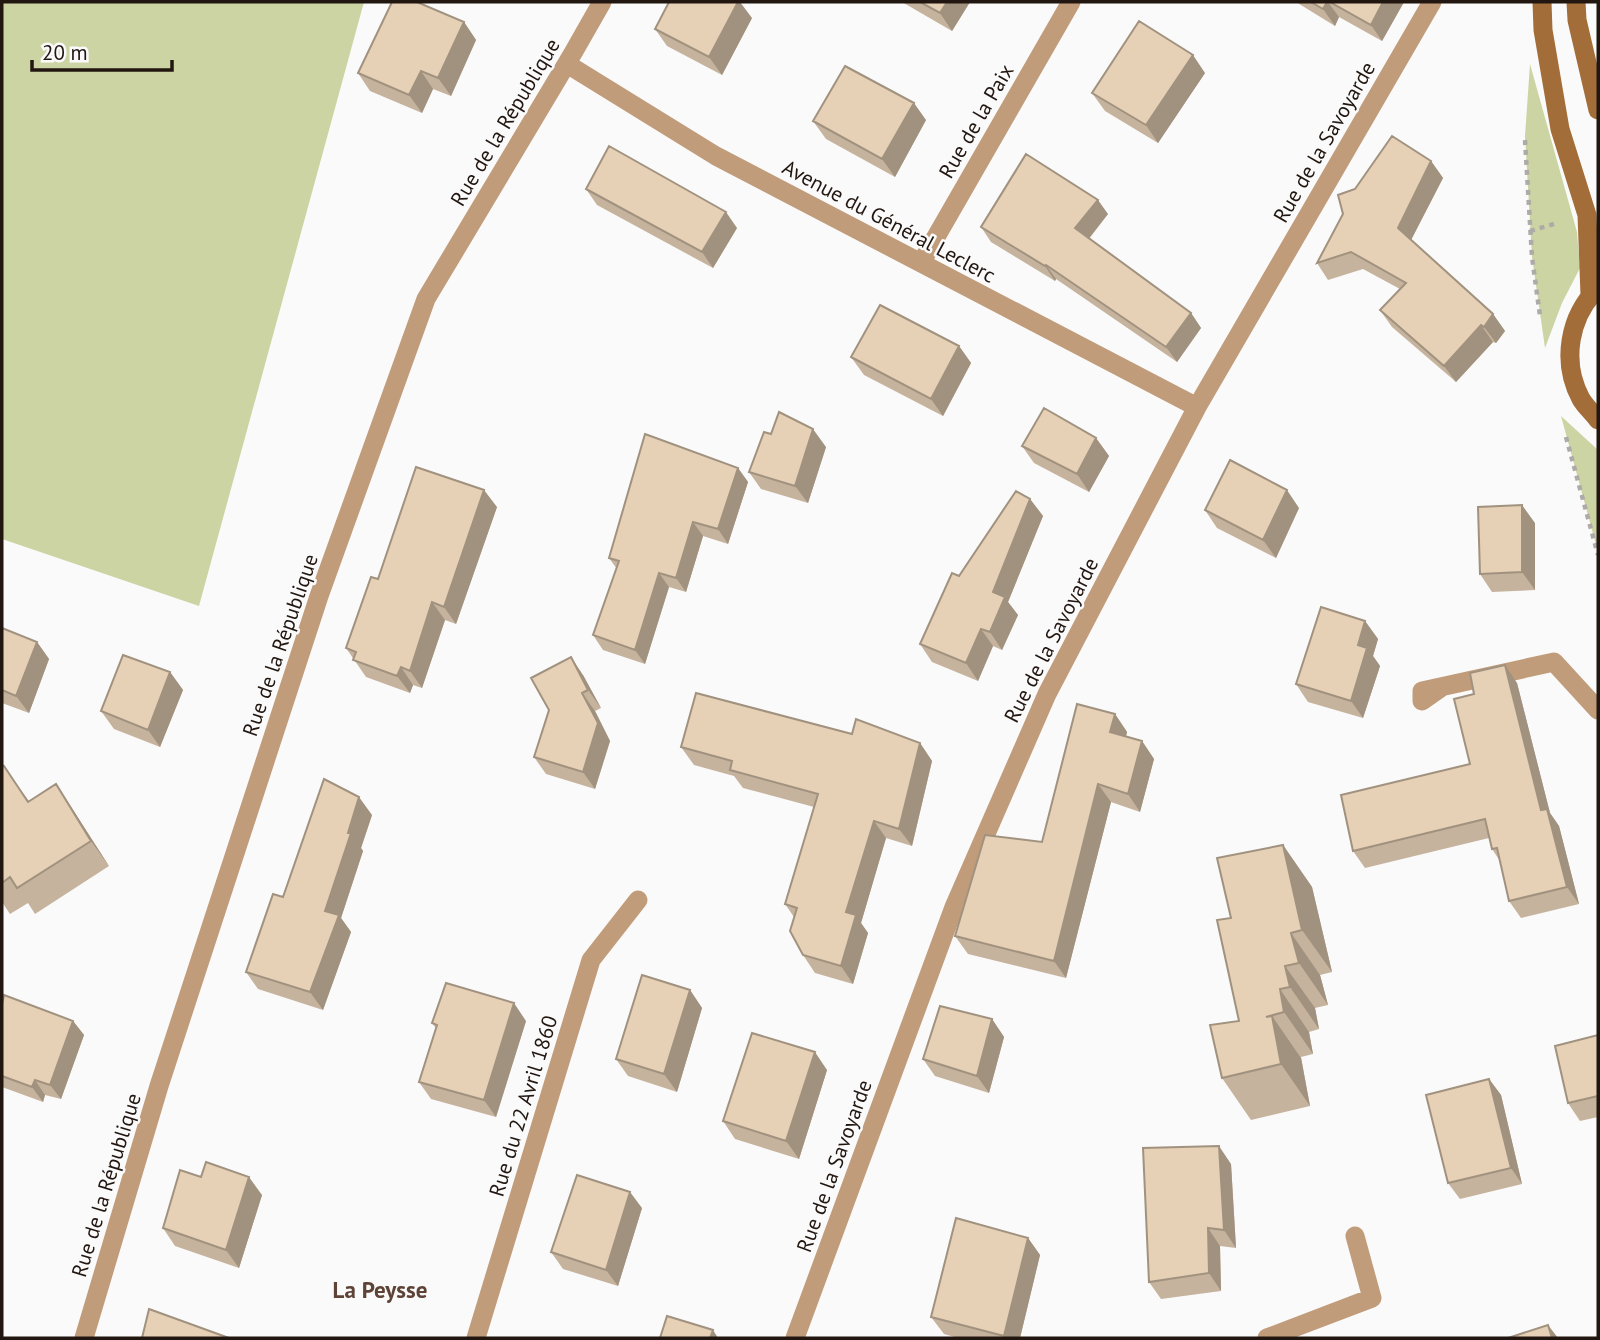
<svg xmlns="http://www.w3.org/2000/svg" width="1600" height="1340" viewBox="0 0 1600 1340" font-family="'PT Sans',sans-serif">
<rect width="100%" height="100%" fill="#fafafa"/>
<path fill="#cdd4a3" d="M2 2H364L199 606 2 539Z
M1530 64 1577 232 1580 268 1562 303 1545 348 1532 257 1525 136Z
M1561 416 1598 450V552Z"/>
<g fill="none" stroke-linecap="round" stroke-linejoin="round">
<path stroke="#aeaaa8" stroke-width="4.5" stroke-dasharray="5 5" stroke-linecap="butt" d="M1525 140 1532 257 1540 316
M1530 231 1554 224
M1566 437 1598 555"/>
<path stroke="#c19c7b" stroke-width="19" d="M567 64 716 156 1197 407
M921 263 1071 2
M1442 687 1422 701V691L1554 662 1598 710
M84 1338 159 1086 319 596 426 299 573 53 602 2
M476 1338 591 960 638 900
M795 1338 954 907 1047 694 1197 407 1432 2
M1267 1338 1372 1298 1355 1236"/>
<path stroke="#a36d39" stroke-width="19" d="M1542 2 1543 30 1560 129 1587 215 1590 295
M1576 2 1577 20 1598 110
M1598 288C1569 316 1561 362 1581 399 1585 406 1593 413 1598 420"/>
</g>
<path fill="#c6b39d" d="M902 2H970L952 31Z
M1296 2H1404L1382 41 1339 17 1335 26Z
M752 18 722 75 667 46 655 29Z
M464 22 476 40 451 96 433 89 422 113 370 91 358 73Z
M1205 73 1158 143 1105 111 1092 93Z
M926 120 895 177 826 139 813 121Z
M1431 161 1443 178 1411 240 1493 314 1505 331 1496 343 1493 342 1456 382 1392 327 1380 310 1400 289 1363 269 1328 280 1317 263 1355 189Z
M586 189 737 228 713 268 597 205Z
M1108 214 1089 239 1191 313 1201 328 1177 362 1056 279 1055 281 991 242 981 227Z
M959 346 971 363 943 416 864 375 851 357Z
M771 434 826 447 808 503 761 489 749 472Z
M1096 438 1109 456 1089 492 1034 463 1022 446Z
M738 468 748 482 728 544 703 536 686 592 669 587 645 664 603 650 593 635 617 569 609 558Z
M1030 499 1043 516 1008 602 1018 615 1002 650 993 646 978 681 932 662 920 644 959 576Z
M497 507 456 624 445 620 422 688 413 685 410 693 366 677 346 648 378 579Z
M1299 508 1276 558 1217 528 1205 510Z
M1535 523V590L1492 592 1480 574Z
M1365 621 1378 639 1373 656 1380 666 1363 718 1308 702 1296 684Z
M2 628 37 642 49 659 29 713 2 703Z
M170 672 183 690 160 747 114 729 101 711Z
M583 675 601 708 595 711 610 741 595 789 546 774 534 757Z
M1517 683 1550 813 1559 826 1579 904 1521 918 1509 901 1500 861 1492 849 1489 838 1365 868 1353 851 1470 764Z
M1115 714 1127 732 1126 736 1142 741 1154 759 1140 812 1111 802 1066 978 968 954 955 936 1042 842Z
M852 734 920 743 932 761 912 846 886 838 861 923 868 933 853 984 815 973 803 955 794 917 785 904 814 807 743 788 734 776 694 765 681 747Z
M2 765 29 801 56 784 73 810 109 866 35 914 28 903 10 914 2 902Z
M372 815 361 848 363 851 341 918 351 932 323 1010 258 989 246 972 283 897Z
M1283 845 1312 887 1332 972 1320 975 1328 1005 1315 1008 1319 1029 1309 1032 1313 1054 1301 1057 1310 1106 1251 1120 1222 1078 1239 1021 1231 918Z
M690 990 702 1008 677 1092 628 1076 616 1059Z
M2 1004 73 1021 84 1035 61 1099 45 1095 43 1102 2 1087Z
M992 1019 1004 1037 989 1093 935 1076 923 1059Z
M526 1021 496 1117 431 1099 419 1082 436 1028 432 1023Z
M1598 1035V1117L1580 1121 1568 1103Z
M827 1070 799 1159 735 1139 723 1121Z
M1489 1079 1501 1095 1522 1184 1460 1199 1448 1183Z
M1231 1164 1236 1248 1220 1246 1221 1291 1161 1299 1149 1282Z
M201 1177 262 1195 239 1268 175 1246 163 1228Z
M642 1208 618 1286 563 1269 551 1252Z
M1028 1238 1040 1255 1020 1338H958L944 1334 931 1317Z"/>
<path fill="#a1927f" d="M738 2H740L752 18 722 75 709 57Z
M947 2H970L952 31 940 13Z
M1327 2H1328L1339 17 1335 26 1323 9Z
M1383 2H1404L1382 41 1371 25Z
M464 22 476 40 451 96 438 78Z
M1193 55 1205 73 1158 143 1146 125Z
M421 71 433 89 422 113 409 95Z
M914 103 926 120 895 177 882 159Z
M1431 161 1443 178 1409 244 1398 228Z
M1098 200 1108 214 1085 243 1075 228Z
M726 212 737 228 713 268 702 252Z
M1046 265 1056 279 1055 281 1045 266Z
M1191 313 1201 328 1177 362 1166 347Z
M1493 314 1505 331 1496 343 1484 327Z
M1481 325 1493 342 1456 382 1444 366Z
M959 346 971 363 943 416 931 399Z
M813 429 826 447 808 503 795 486Z
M1096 438 1109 456 1089 492 1077 474Z
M738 468 748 482 728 544 718 529Z
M484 490 497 507 456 624 444 607Z
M1287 490 1299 508 1276 558 1263 540Z
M1030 499 1043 516 1008 602 1018 615 1002 650 990 632 993 592Z
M1522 505 1535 523V590L1522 572Z
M693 522 703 536 686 592 676 578Z
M659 573 669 587 645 664 635 650Z
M432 602 445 620 422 688 410 671Z
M1365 621 1378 639 1373 656 1380 666 1363 718 1351 701 1358 645Z
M981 629 993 646 978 681 966 663Z
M37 642 49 659 29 713 16 696Z
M571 657 583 675 601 708 588 690Z
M1505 665 1517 683 1550 813 1559 826 1579 904 1567 887 1541 810Z
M401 667 413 685 410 693 397 676Z
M170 672 183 690 160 747 148 730Z
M582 693 595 711 610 741 595 789 583 772Z
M1115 714 1127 732 1123 750 1110 732Z
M1142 741 1154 759 1140 812 1128 794Z
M920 743 932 761 912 846 899 829Z
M56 784 73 810 109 866 91 841Z
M1098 784 1111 802 1066 978 1054 961Z
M359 797 372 815 361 848 363 851 341 918 351 932 323 1010 310 992 325 911Z
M874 821 886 838 861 923 868 933 853 984 841 966 846 912Z
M1283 845 1312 887 1332 972 1302 930Z
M1291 933 1320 975 1328 1005 1299 963Z
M1285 966 1315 1008 1319 1029 1290 987Z
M1280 989 1309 1032 1313 1054 1284 1012Z
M690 990 702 1008 677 1092 664 1074Z
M514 1003 526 1021 496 1117 484 1100Z
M1272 1016 1301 1058 1310 1106 1281 1064Z
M992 1019 1004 1037 989 1093 977 1076Z
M73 1021 84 1035 61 1099 50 1085Z
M815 1052 827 1070 799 1159 786 1141Z
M1489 1079 1501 1095 1522 1184 1511 1168Z
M35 1080 45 1095 43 1102 32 1087Z
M1219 1146 1231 1164 1236 1248 1224 1230Z
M249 1177 262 1195 239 1268 226 1250Z
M630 1192 642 1208 618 1286 606 1270Z
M1208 1228 1220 1246 1221 1291 1209 1273Z
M1028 1238 1040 1255 1020 1338H1006L1004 1336Z
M1548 1325 1558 1338H1552Z
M713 1330 718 1338H710Z"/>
<path fill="#e6d0b6" stroke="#a1927f" stroke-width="2" d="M392 2H417L464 22 438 78 421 71 409 95 358 73Z
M669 2H738L709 57 655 29Z
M920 2H947L940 13Z
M1311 2H1327L1323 9Z
M1330 2H1383L1371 25Z
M1139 21 1193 55 1146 125 1092 93Z
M845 66 914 103 882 159 813 121Z
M1392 136 1431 161 1398 228 1493 314 1484 327 1481 325 1444 366 1380 310 1406 283 1351 252 1317 263 1343 214 1338 195 1355 189Z
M609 146 726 212 702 252 586 189Z
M1026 154 1098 200 1075 228 1191 313 1166 347 1046 265 1045 266 981 227Z
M880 305 959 346 931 399 851 357Z
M1044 408 1096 438 1077 474 1022 446Z
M779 412 813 429 795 486 749 472 764 432 771 434Z
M645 434 738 468 718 529 693 522 676 578 659 573 635 650 593 635 619 561 609 558Z
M1230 460 1287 490 1263 540 1205 510Z
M416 467 484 490 444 607 432 602 410 671 401 667 397 676 353 660 356 652 346 648 371 577 378 579Z
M1016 491 1030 499 993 592 1005 597 990 632 981 629 966 663 920 644 952 573 959 576Z
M1522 505V572L1480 574 1478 507Z
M1321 607 1365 621 1358 645 1367 648 1351 701 1296 684Z
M2 628 37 642 16 696 2 690Z
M123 655 170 672 148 730 101 711Z
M571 657 588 690 582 693 598 723 583 772 534 757 549 710 531 678Z
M1505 665 1541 810 1547 809 1567 887 1509 901 1497 848 1492 849 1485 819 1353 851 1341 795 1470 764 1454 699 1474 694 1470 673Z
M696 693 852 734 856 719 920 743 899 829 874 821 846 912 856 915 841 966 803 955 790 931 797 908 785 904 818 794 730 770 732 761 681 747Z
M1077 704 1115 714 1110 732 1142 741 1128 794 1098 784 1054 961 955 936 985 835 1042 842Z
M2 765 4 766 28 802 56 784 91 841 17 888 10 877 2 883Z
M324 779 359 797 348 833H351L325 911 339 915 310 992 246 972 273 894 283 897Z
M1283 845 1302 930 1291 933 1299 963 1285 966 1290 987 1280 989 1284 1012 1266 1017 1272 1016 1281 1064 1222 1078 1210 1025 1239 1021 1217 920 1231 918 1217 858Z
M642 975 690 990 664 1074 616 1059Z
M446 983 514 1003 484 1100 419 1082 437 1025 432 1023Z
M4 995 73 1021 50 1085 35 1080 32 1087 2 1076V1004Z
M940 1006 992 1019 977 1076 923 1059Z
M752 1033 815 1052 786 1141 723 1121Z
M1598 1035V1096L1568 1103 1555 1046Z
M1489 1079 1511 1168 1448 1183 1426 1095Z
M1219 1146 1224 1230 1208 1228 1209 1273 1149 1282 1143 1148Z
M206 1162 249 1177 226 1250 163 1228 180 1170 201 1177Z
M577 1175 630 1192 606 1270 551 1252Z
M956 1218 1028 1238 1004 1336 931 1317Z
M149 1309 229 1338H142Z
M667 1316 713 1330 710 1338H660Z
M1548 1325 1552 1338H1508Z"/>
<g text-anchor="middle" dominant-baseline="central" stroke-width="5" stroke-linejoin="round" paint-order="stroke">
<g font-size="21" fill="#221611" stroke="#fafafa">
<text transform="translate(976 121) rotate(-60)">Rue de la Paix</text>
<text transform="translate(505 122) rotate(-59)">Rue de la République</text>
<text transform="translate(1324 142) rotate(-60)">Rue de la Savoyarde</text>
<text transform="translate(889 221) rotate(28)">Avenue du Général Leclerc</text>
<text transform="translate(1051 640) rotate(-63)">Rue de la Savoyarde</text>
<text transform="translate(280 645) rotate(-71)">Rue de la République</text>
<text transform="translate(523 1106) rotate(-73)">Rue du 22 Avril 1860</text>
<text transform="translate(834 1166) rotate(-70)">Rue de la Savoyarde</text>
<text transform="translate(106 1185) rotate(-73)">Rue de la République</text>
</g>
<g font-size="23" font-weight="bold" fill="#5e4337" stroke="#fafafa">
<text x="380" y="1289">La Peysse</text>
</g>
</g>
<rect width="1600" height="1340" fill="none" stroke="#221611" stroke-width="7"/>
<path d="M32 60v10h140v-10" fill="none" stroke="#221611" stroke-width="3.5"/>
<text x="42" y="60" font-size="21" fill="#221611" stroke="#fafafa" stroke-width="5" paint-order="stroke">20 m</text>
</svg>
